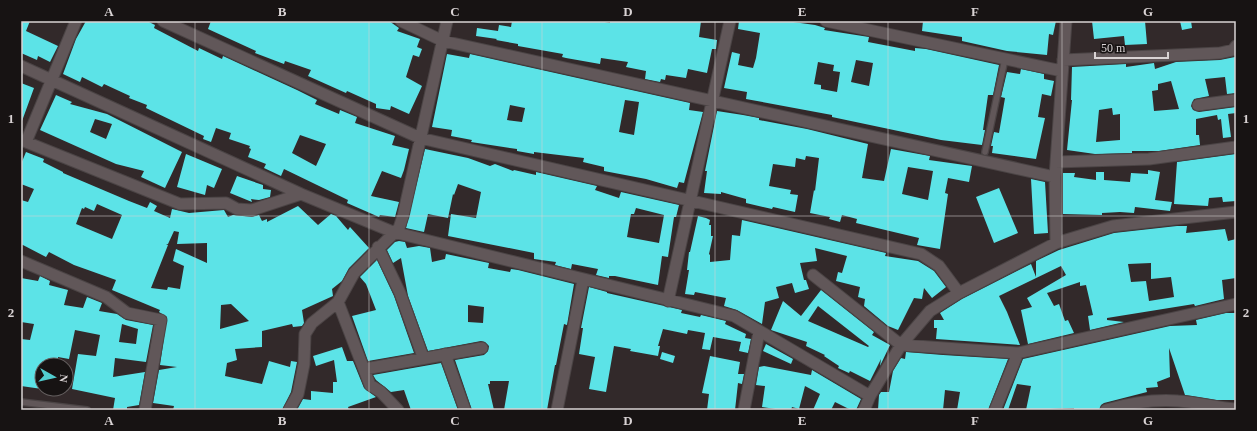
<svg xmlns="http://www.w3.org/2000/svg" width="1257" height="431" viewBox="0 0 1257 431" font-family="Georgia,serif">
<rect width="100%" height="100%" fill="#32292a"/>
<path fill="#5ce3e7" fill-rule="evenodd" d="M21 21H30L26 31 58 46 50 62 38 56 37 60 21 53Z
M86 21H147L155 25 154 28 198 51 199 48 222 59 223 56 297 90 317 100 315 104 339 114 340 110 357 117 355 123 395 136 392 145 409 149 404 170 401 178 382 171 371 196 399 202 395 217 380 215 379 217 347 203 348 200 284 169 281 176 264 168 266 164 248 157 251 149 249 148 250 146 229 139 231 133 216 128 211 142 203 139 204 136 146 108 147 105 129 98 130 96 104 84 102 87 82 77 80 82 63 74 76 39ZM300 135 326 144 316 166 292 153Z
M211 21H389L399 28 397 31 420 39 417 47 422 49 419 57 413 55 406 77 422 86 409 114 391 106 390 110 376 108V104L347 91 346 93 308 76 311 70 285 61 284 64 255 53 256 51 208 29Z
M512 21H599L610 23V21H701L699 37 717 40 716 49H712L707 73 688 69 686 78 666 75 665 80 661 79 660 82 645 79 646 71 626 67 628 62 601 58 600 64 566 58 562 57 563 54 518 46V44L496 40 497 39 476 36 477 28 498 31 499 25 511 27Z
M739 21H786L815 25 825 28 824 30 869 37 868 42 915 51V48L926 49 999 65 993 95H988L983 130H985L982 145 941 140 832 117V115L746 99 747 92 724 88 732 52 740 54 738 65 753 68 756 58 760 33 738 29ZM856 60 873 63 869 86 851 82ZM818 62 834 65 833 71 840 72 837 92 821 89V85L814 84Z
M923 21H1056L1053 35 1049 34 1047 55 1007 51 962 41V37L922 31Z
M1092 21H1145L1147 44 1125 45 1124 36 1094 39Z
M1180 21H1191L1192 28 1182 30Z
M447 54 469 58 470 54 690 103 689 110 703 112 684 183 679 182 677 188 646 179 604 171V167L583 162 584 158 534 152V154L517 151V149L471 142 472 140 451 136 452 130 432 127ZM625 100 639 102 634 135 619 132ZM510 105 525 108 522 122 507 120Z
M1235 57 1236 93 1227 94 1225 77 1205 79 1209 96 1194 99 1191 106 1193 110 1199 112 1236 107V113L1228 114 1231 137 1223 138 1221 119 1218 120 1217 115 1196 119V135H1199L1200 145 1159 151H1132V153L1095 154 1067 150 1072 100H1071L1072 67 1126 64V67L1154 63 1155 69 1176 62 1220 60ZM1171 81 1179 109 1154 111 1152 91 1158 90V84ZM1112 108 1113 115 1120 114V140L1096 142 1099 110Z
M1021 69 1044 74V79L1054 81 1051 96 1042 94 1038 117 1045 118 1036 159 992 153 993 146H991L994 132 999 133 1005 98 1001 97 1007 72 1020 74Z
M21 83 34 88 22 121H21Z
M56 95 72 102 70 104 107 114 182 152 165 188 141 177 144 171 116 164 40 130ZM95 119 112 124 106 139 90 132Z
M717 111 743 115 759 118V120L807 129 868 144 862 178 884 181 891 149 930 156 929 160 972 166 969 182 948 178 945 193 948 194 940 249 917 245 919 238 856 223 857 219 842 215 840 222 829 219 830 217 810 213 814 190 815 191 819 158 806 156 805 160 796 158 795 167 773 164 769 186 791 190 790 194 798 195 795 212 773 207 772 209 746 203V199L721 192V194L704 193 707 171H705ZM908 167 933 171 928 200 902 194Z
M425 149 468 158 490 166 495 164 513 171 514 170 536 175V172L597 186 595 190 619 198 621 192 679 205 676 217H674L668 257 662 256 658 285 615 276H609V278L596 275 598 269 572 264 571 269 555 265 556 262 534 259V253L448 236 451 214 476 218 481 192 458 184 454 195 453 194 448 218 428 214 424 232 406 228ZM636 208 664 215 659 243 627 237 631 214H634Z
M26 152 44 159 43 162 63 172V173L129 201 147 208 150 202 157 206 154 211 170 218 172 209 189 213 224 210 228 217 233 215 252 217 259 215 262 221 267 219V222L298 206 318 225 331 214 336 216 348 230 350 227 369 248 349 268 342 281 332 289 333 296 302 310 304 323 302 326 293 327 292 324 262 331V347L235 349 237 360 227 363 225 376 262 384 269 361 290 367 291 361 297 362 291 392 282 410H173L174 406 153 403 159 370 177 367 160 365 167 317 159 312 160 310 112 290 116 280 74 265 49 252 46 257 21 244V200L28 202 34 189 21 184V164ZM97 204 122 215 112 239 76 224 82 208 84 209 85 207 94 211ZM174 231 179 232 177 244 207 243V263L176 249 173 261 184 266 180 289 168 287 167 290 151 288 168 245 166 244H168ZM231 304 249 321 220 329 221 305Z
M186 154 222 169 214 188 207 185 205 195 177 187Z
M1236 154V201L1223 202 1222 197 1209 198 1208 206 1174 204 1177 162Z
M1148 170 1160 172 1155 200 1172 202 1170 211 1135 207 1134 213 1120 212 1102 213V215L1063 214V173H1075L1074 177 1096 180V172H1104V180L1130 182 1131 173 1148 174Z
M237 176 263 185V189L271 190 270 197 259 200 251 199 252 202 230 193Z
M1031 179 1045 182 1048 233 1034 234Z
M999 188 1018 233 994 243 976 197Z
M698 216 706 218 710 220 709 225H711V236H713L709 254 710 255V262L730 260 732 235 740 236 742 220 886 253 885 256 918 261 934 271 946 287 932 298 924 288 922 299 914 298 898 330 888 326 864 306 865 299 858 297 860 287 836 281 838 272 842 273 847 256 815 248 817 261 800 263 804 280H806L809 289 795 293 792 283 776 287 779 298 765 302 762 324 737 310 724 306 726 298 695 292 694 295 685 294 689 270H687L689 252H690Z
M1177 226H1187L1186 233 1225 229 1228 241 1236 239V278L1222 280 1224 299 1195 306 1194 304 1107 318V320L1124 322 1090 330 1088 316 1093 315 1086 285 1080 286V282L1047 293 1054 306 1059 304 1065 321 1068 320 1074 333 1028 344 1021 310 1032 307 1027 298 1066 275 1061 266 999 296 1007 312 1020 345 936 339 937 328H934V320H944L940 313 962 299 1031 264 1036 277V261L1059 250 1114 233ZM1151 263V279L1171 277 1174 297 1149 301 1146 281 1131 282 1128 264Z
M399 241 405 242 407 248 419 246 430 248 432 262 445 259 446 254 489 263 488 268 510 272 511 269 518 270 574 284 567 325 564 324 556 365H555L547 410H504L509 381H490V384H488L494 410H472L455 360 484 355 488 351 489 346 485 342 481 341 428 351 408 296 401 258 393 263 387 250 395 242ZM468 305 484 307 483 323 468 322Z
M377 260 394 296 414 353 368 361 352 316 376 310 366 284 360 277Z
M40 276 50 281 49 285 68 290 64 305 83 308 87 297 102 303 99 311 117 314 126 320 153 325 146 362 115 358 113 377 145 372 139 405 127 407V410H113L115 398 72 389 78 354 96 356 100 335 75 330 69 359 58 357V365H42V389L21 386V339L30 340 34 324 21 322V278L38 281ZM122 324 138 329 136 344 119 342Z
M589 287 607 292V293L682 310 681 313 700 317 701 315 726 321 725 324 746 334 745 338 751 339 748 353 739 351 741 342 713 337 710 350 702 349 705 333 688 330 687 334 663 329 658 346H660L658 356 630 351 631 349 614 346 606 392 589 389 595 357 579 354 583 328H581Z
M821 290 874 332 872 335 890 345 880 366 881 359 870 381 850 371 849 373 838 368 839 366 824 356 825 355 806 346 807 342 771 330 783 301 801 316ZM818 306 869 346 868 347 808 321Z
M1226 313H1235L1236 319V400H1216L1185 395 1169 348 1170 377 1157 382 1158 387 1146 388 1147 392 1104 403 1101 405 1099 410H1074V408L1026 410 1031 386 1017 384 1008 410H1003L1023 359 1170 326 1197 325 1196 320Z
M766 344 793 359 791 364 763 351Z
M342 347 347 361H353L364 388 376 397 348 407 349 410H297L303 399 311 400V391L333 393V382H337L334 360 316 366 313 356Z
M662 352 675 356 673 363 660 359Z
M906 352 943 355 1008 359 988 410H957L960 392 945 390 943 410H878L879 395 881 392H889L893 371 901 358 905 359Z
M710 356 740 362 738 374H744L742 384 738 383 735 410H707L709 394 702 393Z
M441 363 458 410H411L404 390 391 392 376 380 373 375Z
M764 366 811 375 812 370 861 399 856 410H851L835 402 831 410H813L820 394 805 386 799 409 792 407 791 410H782L762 407 765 386 756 385 759 367Z"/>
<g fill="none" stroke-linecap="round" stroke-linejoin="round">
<defs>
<path id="lane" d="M985 152 1005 59
M21 402 87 410"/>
<path id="street" d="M163 21 420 138 921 254 939 266 959 293
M401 21 443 41 1055 177
M826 21 1062 71
M1063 60 1220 53 1233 50 1236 46
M21 66 301 194 393 232 734 316 870 396
M1198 105 1236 100
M21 140 180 204 226 203 237 209 252 210 301 194
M26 142 76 21
M1056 162 1149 159 1236 147
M1056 243 1055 177 1066 21
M378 247 400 293 423 357
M21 261 106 297 127 313 161 320 145 410
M813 275 901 345 1018 353 1236 304
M668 301 730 21
M338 302 370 385 381 392 398 410
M445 354 465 410
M365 369 482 348
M289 410 298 394 304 364 305 334 312 323 338 302 354 273 399 228 403 216 447 21
M557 410 583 280
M744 410 759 332
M864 410 870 396 901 345 930 311 959 293 1056 243 1113 226 1236 212
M995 410 1018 353
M1106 410C1130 403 1153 399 1178 401 1198 402 1216 408 1236 409"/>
</defs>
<use href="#lane" stroke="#4b4445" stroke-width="8"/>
<use href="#street" stroke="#4b4445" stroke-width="13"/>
<use href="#lane" stroke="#615759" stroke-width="5.5"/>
<use href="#street" stroke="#615759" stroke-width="11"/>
</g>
<path fill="none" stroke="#d9d3d4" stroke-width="1" stroke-opacity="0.55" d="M195 21V410M369 21V410M542 21V410M715 21V410M888 21V410M1062 21V410M21 216H1236"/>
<rect width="1257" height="431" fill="none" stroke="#171313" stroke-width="44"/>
<g transform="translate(54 377) rotate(98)"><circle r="19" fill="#171313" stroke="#656060"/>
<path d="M0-3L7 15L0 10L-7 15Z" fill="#52cdd0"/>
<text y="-6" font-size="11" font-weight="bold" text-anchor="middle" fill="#d9d3d4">N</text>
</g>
<path d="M1095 52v6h73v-6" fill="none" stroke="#d9d3d4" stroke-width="2"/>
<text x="1101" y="52" font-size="12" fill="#d9d3d4" stroke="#171313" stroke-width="3" paint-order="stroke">50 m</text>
<rect x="22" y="22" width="1213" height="387" fill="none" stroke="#d9d3d4" stroke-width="1.5"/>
<g font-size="13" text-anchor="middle" font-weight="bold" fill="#d9d3d4">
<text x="109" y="16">A</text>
<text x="282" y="16">B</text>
<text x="455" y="16">C</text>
<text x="628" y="16">D</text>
<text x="802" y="16">E</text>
<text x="975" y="16">F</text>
<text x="1148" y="16">G</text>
<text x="11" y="123">1</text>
<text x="1246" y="123">1</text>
<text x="11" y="317">2</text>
<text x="1246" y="317">2</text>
<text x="109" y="425">A</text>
<text x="282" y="425">B</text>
<text x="455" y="425">C</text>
<text x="628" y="425">D</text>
<text x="802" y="425">E</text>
<text x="975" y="425">F</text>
<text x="1148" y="425">G</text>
</g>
</svg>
